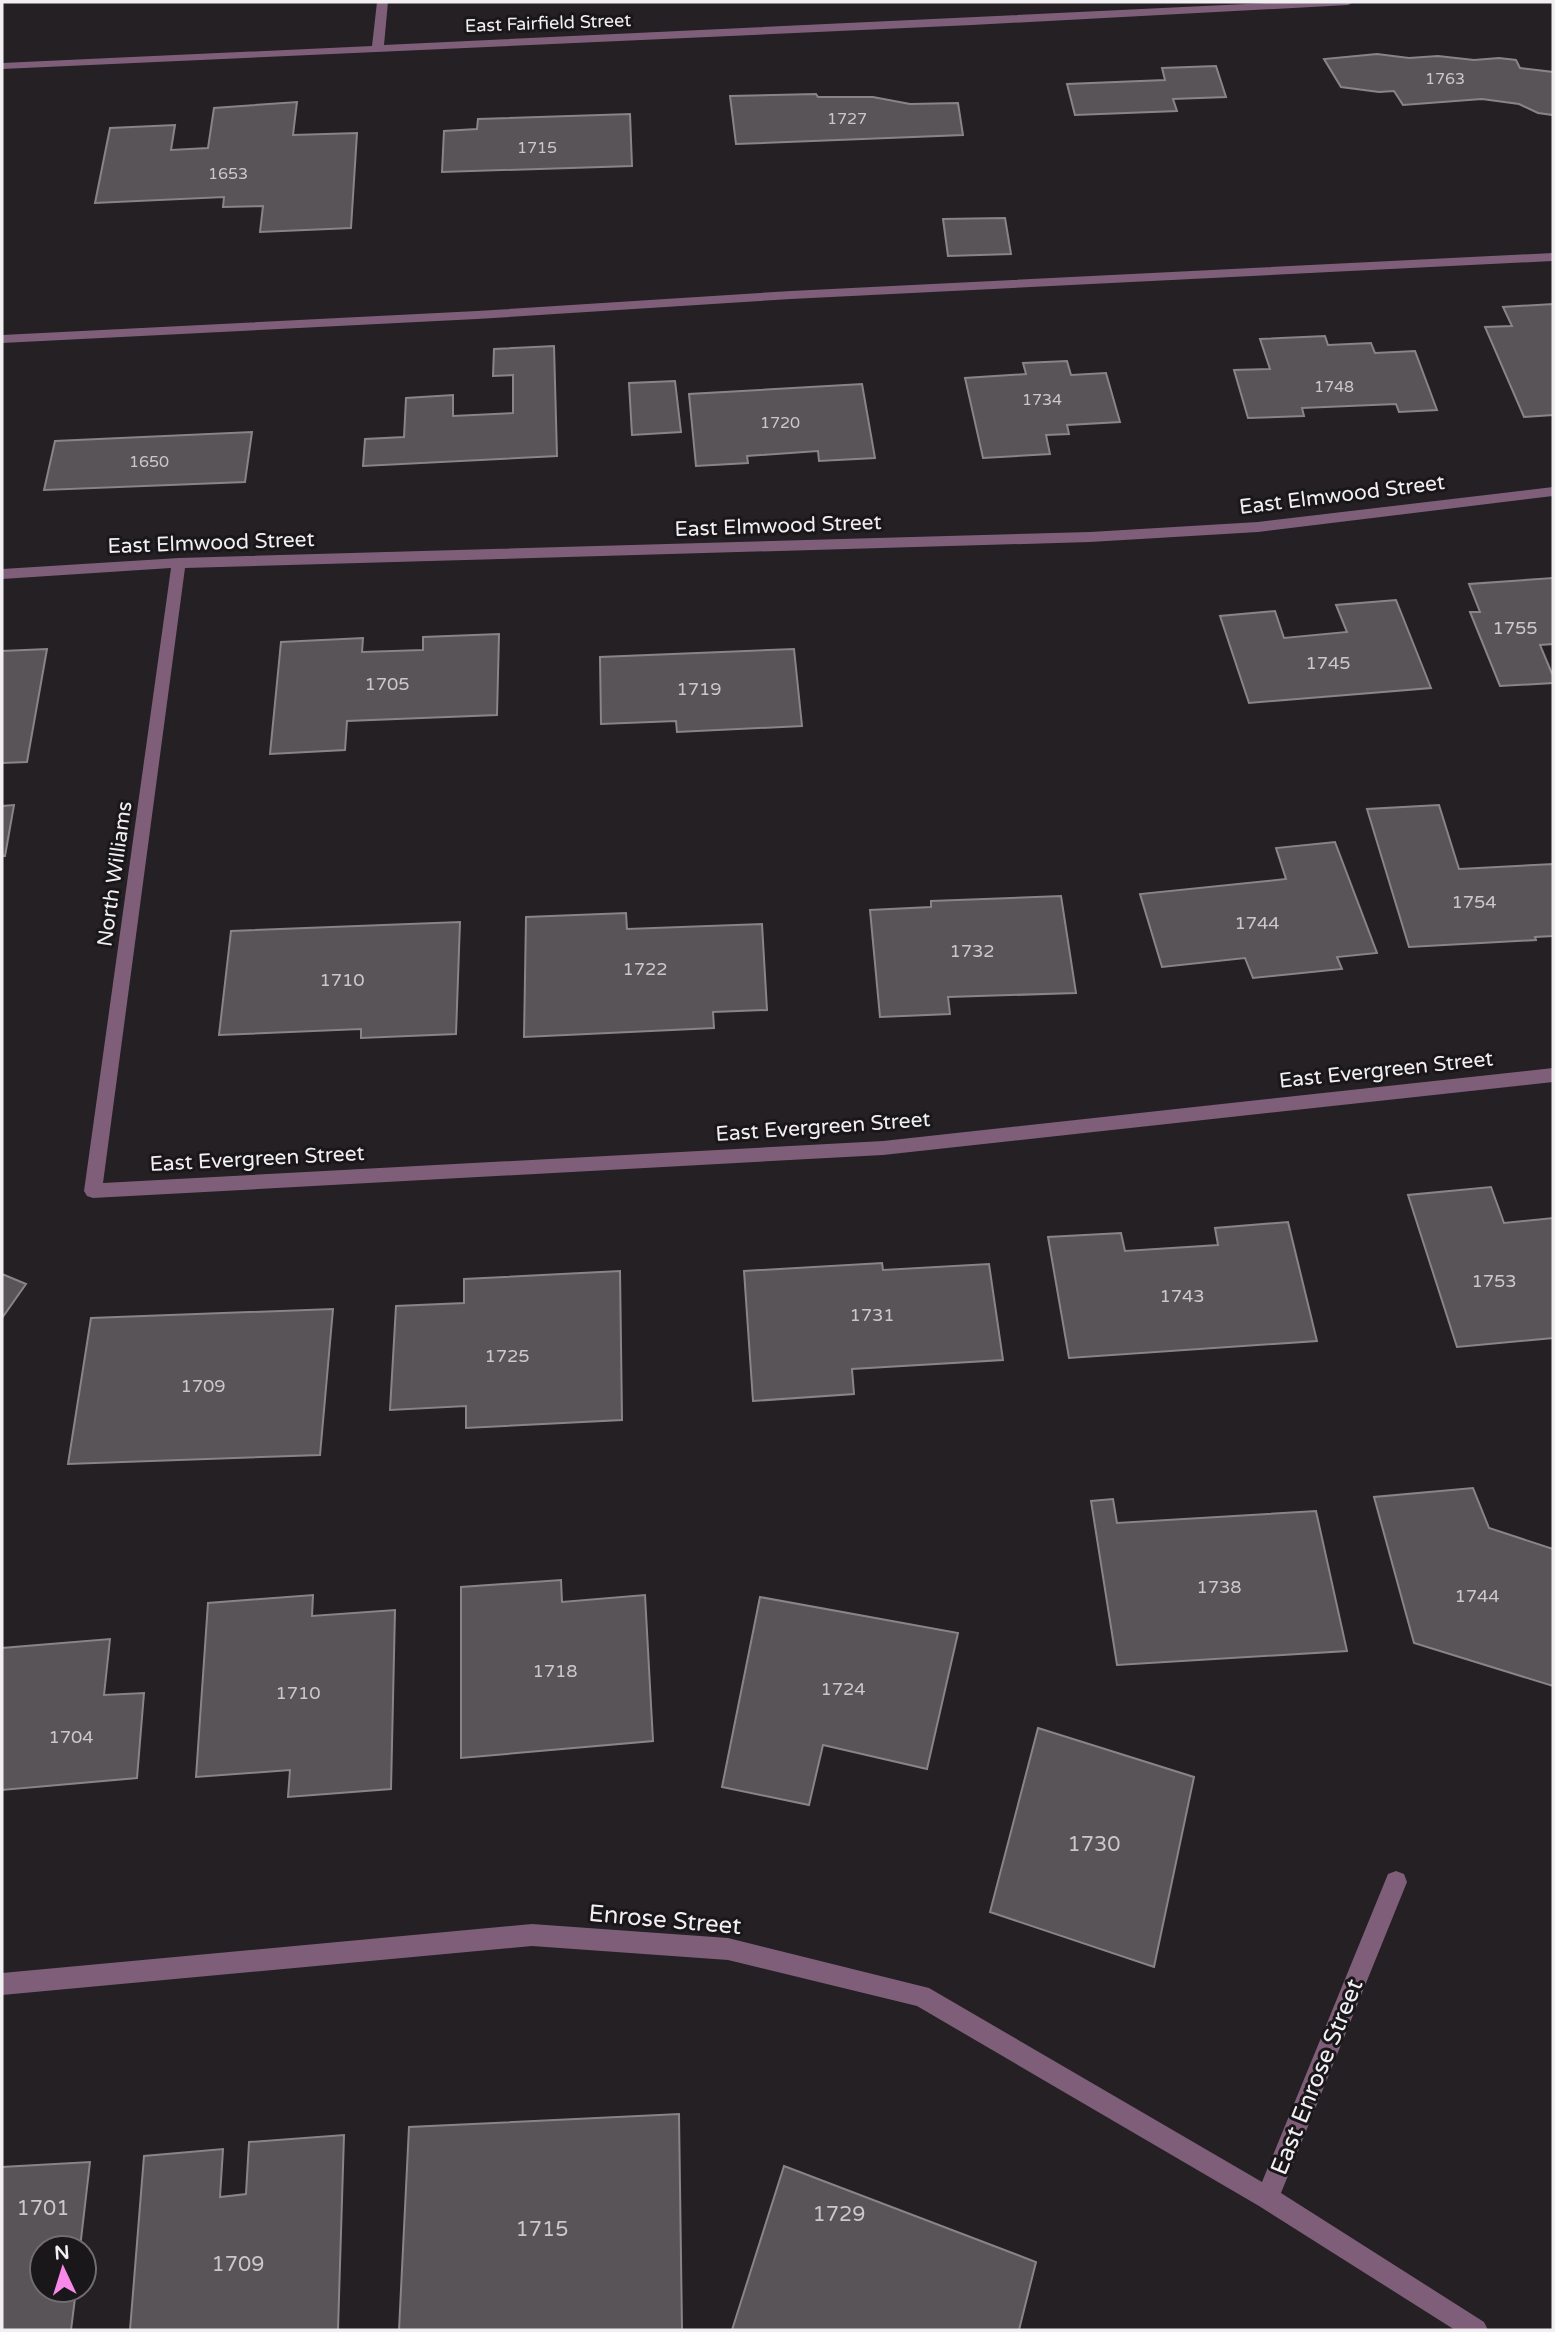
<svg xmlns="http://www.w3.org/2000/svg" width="1555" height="2332" viewBox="0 0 1555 2332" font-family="'Varela Round',sans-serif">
<rect width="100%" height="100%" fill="#242023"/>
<path fill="#585457" stroke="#898488" stroke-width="2" d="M1377 54 1409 58 1438 56 1474 60 1499 58 1516 60 1520 68 1553 72V115L1538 113 1519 104 1482 99 1403 105 1394 91 1379 92 1341 87 1324 59Z
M1216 66 1226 97 1173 99 1177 111 1075 115 1067 84 1165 80 1162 68Z
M816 94 818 97H873L910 104 958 103 963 135 736 144 730 96Z
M297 102 293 135 357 133 351 228 260 232 263 206 223 207 224 197 95 203 110 128 175 125 171 150 208 148 214 108Z
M630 114 632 166 442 172 444 131 477 129 478 119Z
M1005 218 1011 254 948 256 943 219Z
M1553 304V415L1524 417 1485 327 1512 326 1503 307Z
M1325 336 1328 345 1371 343 1375 353 1415 351 1437 410 1399 412 1396 404 1302 408 1304 416 1248 418 1234 370 1270 369 1260 339Z
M554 346 557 456 363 466 365 439 404 437 406 398 453 395V416L513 413V375L493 376 494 349Z
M1067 361 1071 375 1106 373 1120 422 1067 425 1069 434 1046 435 1050 454 983 458 965 378 1026 374 1023 363Z
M675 381 681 432 632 435 629 383Z
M862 384 875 458 819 461 818 451 747 456 748 463 696 466 689 394Z
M252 432 245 482 44 490 55 441Z
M1553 578V644L1540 645 1553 676V683L1500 686 1470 612H1480L1469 584Z
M1396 600 1431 688 1249 703 1220 616 1275 611 1284 638 1347 632 1336 605Z
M499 634 497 715 347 721 345 750 270 754 281 642 363 638 362 652 423 650V637Z
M47 649 27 762 2 763V651Z
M794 649 802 726 677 732 676 721 601 724 600 657Z
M14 805 5 856H2V806Z
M1439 805 1459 869 1553 864V936L1535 937 1536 940 1409 947 1367 809Z
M1335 842 1377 953 1337 957 1342 969 1253 978 1245 958 1162 967 1140 894 1286 879 1276 848Z
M1061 896 1076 993 948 997 950 1014 880 1017 870 910 931 907V901Z
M626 913 627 929 762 924 767 1010 713 1012 714 1028 524 1037 526 917Z
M460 922 456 1034 361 1038V1029L219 1035 231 931Z
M1491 1187 1504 1223 1553 1218V1338L1457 1347 1408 1195Z
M1288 1222 1317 1341 1069 1358 1048 1237 1121 1233 1125 1251 1218 1245 1215 1228Z
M882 1263 883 1270 989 1264 1003 1360 852 1369 854 1394 753 1401 744 1271Z
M620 1271 622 1420 466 1428V1406L390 1410 396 1306 464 1303V1279Z
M2 1274 26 1284 2 1318Z
M333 1309 320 1455 68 1464 91 1318Z
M1473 1488 1489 1528 1553 1549V1686L1414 1643 1374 1497Z
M1113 1499 1117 1523 1316 1511 1347 1651 1117 1665 1091 1501Z
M561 1580 562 1602 645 1595 653 1741 461 1758V1587Z
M313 1595 312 1616 395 1610 391 1789 288 1797 290 1770 196 1777 208 1603Z
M760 1597 958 1633 927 1769 823 1745 809 1805 722 1787Z
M110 1639 104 1695 144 1693 137 1778 2 1790V1648Z
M1038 1728 1194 1777 1154 1967 990 1912Z
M679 2114 682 2330H399L409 2127Z
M344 2135 338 2330H130L144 2156 223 2149 220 2197 246 2194 249 2142Z
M90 2162 80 2248H42V2290H76L71 2330H2V2167Z
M784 2166 1036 2262 1019 2330H732Z"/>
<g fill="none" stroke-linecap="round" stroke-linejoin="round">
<path fill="#7e5e79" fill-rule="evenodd" d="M1553 253V261L791 299 477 319 2 343V335L477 311 791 291Z"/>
<path fill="#7e5e79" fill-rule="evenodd" d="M377 2H388L384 45 1290 2H1354L1348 5 972 25 2 69V63L372 46Z
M1553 487V496L1258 532 1090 542 185 568 103 1183 883 1141 1553 1068V1082L883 1155 93 1198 87 1196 84 1191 171 568 2 579V569L179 558 1090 532 1258 522Z
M1396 1871 1404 1874 1407 1882 1281 2193 1484 2322 1488 2330H1455L1259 2206 917 2006 728 1960 532 1946 2 1995V1973L532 1924 728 1938 929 1988 1262 2182 1388 1874Z"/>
</g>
<g text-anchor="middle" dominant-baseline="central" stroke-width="6" stroke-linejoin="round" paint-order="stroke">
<g font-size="16" fill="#cbc8ca">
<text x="1445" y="79">1763</text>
<text x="847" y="119">1727</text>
<text x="537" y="148">1715</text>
<text x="228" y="174">1653</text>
<text x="1334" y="387">1748</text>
<text x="1042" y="400">1734</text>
<text x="780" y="423">1720</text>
<text x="149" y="462">1650</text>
</g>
<g font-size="18" fill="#f1eff1" stroke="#1a171a">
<text transform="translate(548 23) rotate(-2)">East Fairfield Street</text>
</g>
<g font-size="18" fill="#cbc8ca">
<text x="1515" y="628">1755</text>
<text x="1328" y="663">1745</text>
<text x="387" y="684">1705</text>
<text x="699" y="689">1719</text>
<text x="1474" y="902">1754</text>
<text x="1257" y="923">1744</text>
<text x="972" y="951">1732</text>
<text x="645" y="969">1722</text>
<text x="342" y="980">1710</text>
<text x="1494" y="1281">1753</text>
<text x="1182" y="1296">1743</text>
<text x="872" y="1315">1731</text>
<text x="507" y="1356">1725</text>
<text x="203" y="1386">1709</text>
<text x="1219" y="1587">1738</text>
<text x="1477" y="1596">1744</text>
<text x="555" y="1671">1718</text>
<text x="843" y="1689">1724</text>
<text x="298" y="1693">1710</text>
<text x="71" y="1737">1704</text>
</g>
<g font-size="21" fill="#f1eff1" stroke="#1a171a">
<text transform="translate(1342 495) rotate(-7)">East Elmwood Street</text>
<text transform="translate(778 526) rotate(-2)">East Elmwood Street</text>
<text transform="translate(211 543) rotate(-2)">East Elmwood Street</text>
<text transform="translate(115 874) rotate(-82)">North Williams</text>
<text transform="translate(1386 1070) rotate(-6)">East Evergreen Street</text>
<text transform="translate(823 1127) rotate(-4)">East Evergreen Street</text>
<text transform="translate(257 1159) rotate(-3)">East Evergreen Street</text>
</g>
<g font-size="21" fill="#cbc8ca">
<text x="1094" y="1844">1730</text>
<text x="43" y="2208">1701</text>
<text x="839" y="2214">1729</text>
<text x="542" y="2229">1715</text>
<text x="238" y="2264">1709</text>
</g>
<g font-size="24" fill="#f1eff1" stroke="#1a171a">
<text transform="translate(665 1920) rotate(5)">Enrose Street</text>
<text transform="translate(1317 2077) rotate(-68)">East Enrose Street</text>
</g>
</g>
<rect width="1555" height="2332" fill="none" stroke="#f1eff1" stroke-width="7"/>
<g transform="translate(63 2269) rotate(356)"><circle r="33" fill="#1a171a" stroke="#706d70" stroke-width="2"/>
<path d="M0-5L12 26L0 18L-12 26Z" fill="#f888e9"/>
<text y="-10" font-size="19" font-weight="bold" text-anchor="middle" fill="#f1eff1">N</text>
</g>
</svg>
